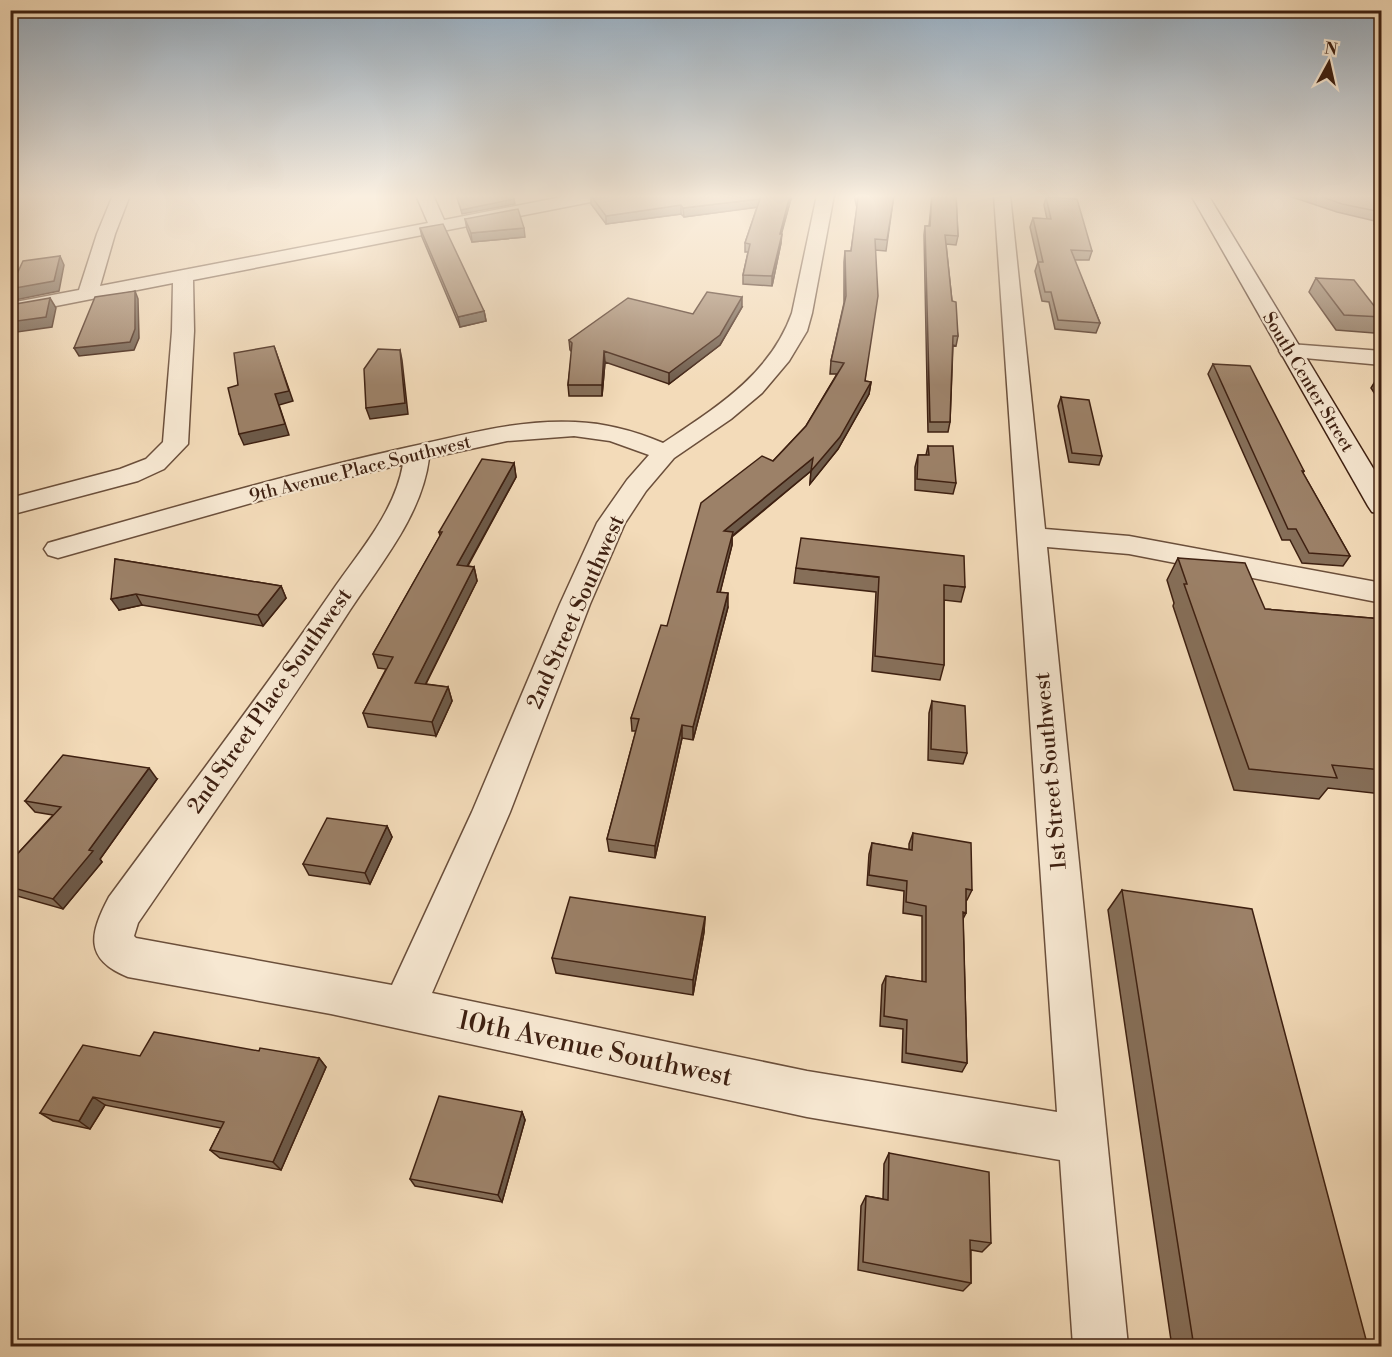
<svg xmlns="http://www.w3.org/2000/svg" width="1392" height="1357" viewBox="0 0 1392 1357" font-family="'Libre Bodoni',serif">
<rect width="100%" height="100%" fill="#f3dbb9"/>
<filter id="stains"><feTurbulence type="fractalNoise" baseFrequency=".00333" numOctaves="4"/><feColorMatrix values="0 0 0 0 .2 0 0 0 0 .09 0 0 0 0 .02 0 0 0 .5 -.17"/></filter>
<radialGradient id="worn" r=".72"><stop offset=".6" stop-color="#630" stop-opacity="0"/><stop offset="1" stop-color="#630" stop-opacity=".3"/></radialGradient>
<g fill="none" stroke-linecap="round" stroke-linejoin="round">
<defs>
<path id="street" d="M113 195H130L115 234 100 286 428 223 416 195H433L444 220 572 195H609L601 200 193 280 194 331 188 444 164 469 138 481 10 515V498L120 469 146 459 163 442 172 331 173 283 10 315V303L79 290 97 234Z
M817 195H834L812 313 807 331 789 361 762 393 731 419 674 458 646 491 625 523 590 604 510 812 432 993 807 1071 1057 1112 994 195H1010L1045 529 1129 536 1382 583V603L1129 554 1047 547 1128 1346H1073L1060 1160 807 1117 331 1014 128 977C83 959 90 933 109 897 183 796 259 697 330 594 357 554 395 513 403 464L294 491 58 558 48 555 44 549 48 543C168 509 287 474 409 447 463 435 519 419 575 422 605 423 635 431 663 443 715 408 770 375 792 313ZM574 436 610 441 649 455 627 480 597 523 560 604 472 812 392 985 136 938 134 936 138 923C209 819 282 716 350 610 381 563 422 515 429 458L507 441Z
M1290 344 1382 351V365L1282 356 1279 351 1282 346Z"/>
<path id="secondary" d="M1191 195H1208L1382 483V514L1372 512 1368 506Z"/>
</defs>
<use href="#street" stroke="#6b4f3b" stroke-width="3"/>
<use href="#secondary" stroke="#3e2011" stroke-width="3"/>
<use href="#street" fill="#f7e8d2" fill-rule="evenodd"/>
<use href="#secondary" fill="#f7e8d2" fill-rule="evenodd"/>
</g>
<path fill="#866f59" stroke="#3e2011" stroke-width="1.5" d="M593 195H792L781 234V243L772 286 743 284V275L748 252H745V243L757 207 684 217 681 214 606 224 591 204V196Z
M854 195H894L886 251 875 250 865 381 871 382 869 394 838 449 810 484 811 471 732 537V545L720 592 728 607 693 740 682 738 655 858 609 851 607 839 636 731H632L631 718 667 626 773 461 806 426 837 374H830L831 361 844 303V262L845 251H851L857 208Z
M932 195H956L958 236 956 245 946 244 952 301 958 336 956 346 953 345 950 422 948 432H928L924 235 925 226H929Z
M1286 195H1382V225L1374 224 1375 221 1337 212Z
M1046 197 1092 251 1089 260H1074L1100 323 1096 333 1055 329 1049 302 1042 301 1035 271 1038 262 1030 227 1033 218 1047 219 1044 205Z
M465 219 525 237 472 242 467 229Z
M420 228 484 311 486 321 460 327 422 237Z
M1316 278 1382 316V319L1374 333 1336 330 1309 292Z
M742 307 720 345 669 384 605 362 602 396H569L568 385 572 352 570 350 569 340 693 314Z
M1213 364 1304 471 1303 473 1350 556 1343 566 1302 563 1290 540H1282L1208 374Z
M1377 378H1382V405L1371 388Z
M1061 397 1102 456 1099 465 1069 462 1058 406Z
M928 446 956 483 953 494 915 490V467L918 455H926Z
M514 463 516 477 468 566 474 567 477 581 426 684 448 687 452 701 436 736 368 727 363 713 386 669 378 668 373 654 440 536 439 532Z
M1178 558 1265 609 1382 619V794L1328 788 1319 799 1234 790 1173 606 1174 603 1167 580Z
M115 559 281 586 286 598 263 626 142 605 119 610Z
M796 568 965 587 961 602 944 600V665L940 680 872 671 876 592 794 583Z
M932 701 967 753 963 764 928 760 929 713Z
M157 779 100 859 102 862 63 909 10 894V862L53 815 35 812 25 801Z
M387 826 392 837 370 884 309 875 303 864Z
M913 833 972 890 967 900H966V913L963 919 967 1063 962 1072 902 1062 903 1029 880 1026 882 985 886 976 922 982V916L903 913 904 891 867 885 869 854 872 843 909 850V844Z
M1122 890 1368 1347H1172L1108 910Z
M705 917 704 932 693 995 556 973 552 958Z
M259 1051 319 1058 326 1067 281 1170 220 1158 210 1150 221 1128 105 1105 90 1129 53 1121 40 1113 140 1056Z
M522 1112 525 1120 502 1202 415 1186 410 1179Z
M889 1153 991 1243 982 1252 971 1250V1283L963 1291 858 1270 861 1206 866 1196 883 1199 884 1164Z"/>
<path fill="#6d5a49" stroke="#3e2011" stroke-width="1.5" d="M790 195H792L779 243 780 234Z
M514 199 515 204 462 214 461 210Z
M760 199 759 207 684 217 683 208Z
M681 205V214L606 224V216Z
M524 228 525 237 472 242 471 233Z
M782 234 781 243 772 286V276Z
M60 256 64 265 59 291 15 300 10 289Z
M135 291 138 299 139 338 134 350 79 356 74 348Z
M742 297V307L720 345 669 384V373Z
M50 298 56 308 52 327 10 333V322Z
M484 311 486 321 460 327 458 317Z
M274 346 293 401 279 405 289 435 244 445 239 434 275 394Z
M400 350 402 360 408 414 370 419 366 408Z
M604 351 605 362 602 396V385Z
M871 382 869 394 838 449 810 484 811 471 732 536V545L717 605V592L724 531 813 458Z
M514 463 516 477 460 579 457 565Z
M474 567 477 581 419 697 415 683Z
M281 586 286 598 263 626 258 615Z
M728 593V607L693 740V727Z
M136 594 142 605 119 610 111 599Z
M448 687 452 701 436 736 432 722Z
M682 725V738L655 858V846Z
M149 768 157 779 100 859 102 862 63 909 53 899Z
M387 826 392 837 370 884 365 873Z
M705 917 704 932 693 995V980Z
M319 1058 326 1067 281 1170 273 1162Z
M93 1097 105 1105 90 1129 79 1121Z
M522 1112 525 1120 502 1202 498 1195Z"/>
<path fill="#9c8168" stroke="#3e2011" stroke-width="1.5" d="M456 195H513L514 199 461 210Z
M593 195H790L780 234H782L772 276 743 275 750 244 745 243 760 199 683 208 681 205 606 216 591 196Z
M858 195H894L887 240 875 239 878 296 865 381 871 382 840 437 811 471 813 458 724 531 733 532 717 592 728 593 693 727 682 725 655 846 607 839 639 719 631 718 661 625 667 626 701 503 762 456 773 461 806 426 844 363 831 361 846 296 845 251H851L858 198Z
M932 195H956L958 236 945 235 952 301 956 302 958 336H953L950 422H930L925 226H930Z
M1317 195H1382V215H1379L1381 212 1342 204Z
M1046 197 1077 199 1092 251 1071 250 1100 323 1058 320 1051 292H1045L1038 262H1043L1033 218 1051 219Z
M518 209 524 228 471 233 465 219Z
M443 224 484 311 458 317 420 228Z
M60 256 54 281 10 289 23 261Z
M1316 278 1354 280 1382 316V317L1344 315Z
M135 291V329L130 342 74 348 95 297Z
M707 292 742 297 720 335 669 373 604 351 602 385H568L572 343 569 340 628 298 693 314Z
M50 298 46 317 10 322V305Z
M274 346 289 391 275 394 285 424 239 434 228 388 238 385 234 353Z
M378 349 400 350 405 403 366 408 364 369Z
M1213 364 1250 366 1304 471H1302L1350 556 1309 553 1296 529H1288Z
M1377 378H1382V384Z
M1061 397 1089 400 1102 456 1072 453Z
M928 446H953L956 483 917 479 918 455H929Z
M482 459 514 463 457 565 474 567 415 683 448 687 432 722 363 713 393 657 373 654 442 532H439Z
M801 538 964 556 965 587 944 585V665L875 656 879 577 796 568Z
M1178 558 1245 563 1265 609 1382 619V770L1332 765 1337 778 1249 769 1184 584H1187Z
M115 559 281 586 258 615 136 594 111 599Z
M932 701 965 706 967 753 931 749Z
M63 755 149 768 89 850 93 851 53 899 10 887V862L61 807 25 801Z
M327 818 387 826 365 873 303 864Z
M913 833 971 843 972 890 966 889V913L963 912 967 1063 906 1053 907 1020 884 1016 886 976 926 982V906L906 902 907 881 869 875 872 843 912 850Z
M1122 890 1252 909 1368 1347H1194Z
M570 897 705 917 693 980 552 958Z
M154 1032 259 1051 260 1048 319 1058 273 1162 210 1150 224 1122 93 1097 79 1121 40 1113 83 1045 140 1056Z
M439 1096 522 1112 498 1195 410 1179Z
M889 1153 989 1172 991 1243 970 1240 971 1283 863 1262 866 1196 888 1200Z"/>
<linearGradient id="sky" x2="0" y2="1"><stop stop-color="#93aabe"/><stop offset="0.51" stop-color="#faefe0"/><stop offset="1" stop-color="#faefe0" stop-opacity="0"/></linearGradient>
<rect width="1392" height="385" fill="url(#sky)"/>
<g text-anchor="middle" dominant-baseline="central" stroke-width="4.5" stroke-linejoin="round" paint-order="stroke">
<g font-size="18" fill="#3e2011" stroke="#f7e8d2">
<text transform="translate(1308 382) rotate(59)">South Center Street</text>
<text transform="translate(360 469) rotate(-14)">9th Avenue Place Southwest</text>
</g>
<g font-size="22" fill="#3e2011" stroke="#f7e8d2">
<text transform="translate(576 612) rotate(-66)">2nd Street Southwest</text>
<text transform="translate(270 701) rotate(-55)">2nd Street Place Southwest</text>
<text transform="translate(1051 771) rotate(-95)">1st Street Southwest</text>
</g>
<g font-size="27" fill="#3e2011" stroke="#f7e8d2">
<text transform="translate(595 1049) rotate(12)">10th Avenue Southwest</text>
</g>
</g>
<rect width="1392" height="1357" fill="none" stroke="#f3dbb9" stroke-width="36"/>
<rect x="12" y="12" width="1368" height="1333" fill="none" stroke="#3e2011" stroke-width="3"/>
<rect x="18" y="18" width="1356" height="1321" fill="none" stroke="#3e2011" stroke-width="1.5"/>
<g transform="translate(1329 63) rotate(8)" stroke="#f7e8d2" stroke-width="4.5" paint-order="stroke">
<path d="M0-4.5L10 22L0 15L-10 22Z" fill="#3e2011"/>
<text y="-9" font-size="16" font-weight="bold" text-anchor="middle" fill="#3e2011">N</text>
</g>
<rect width="100%" height="100%" filter="url(#stains)"/>
<rect width="100%" height="100%" fill="url(#worn)"/>
</svg>
